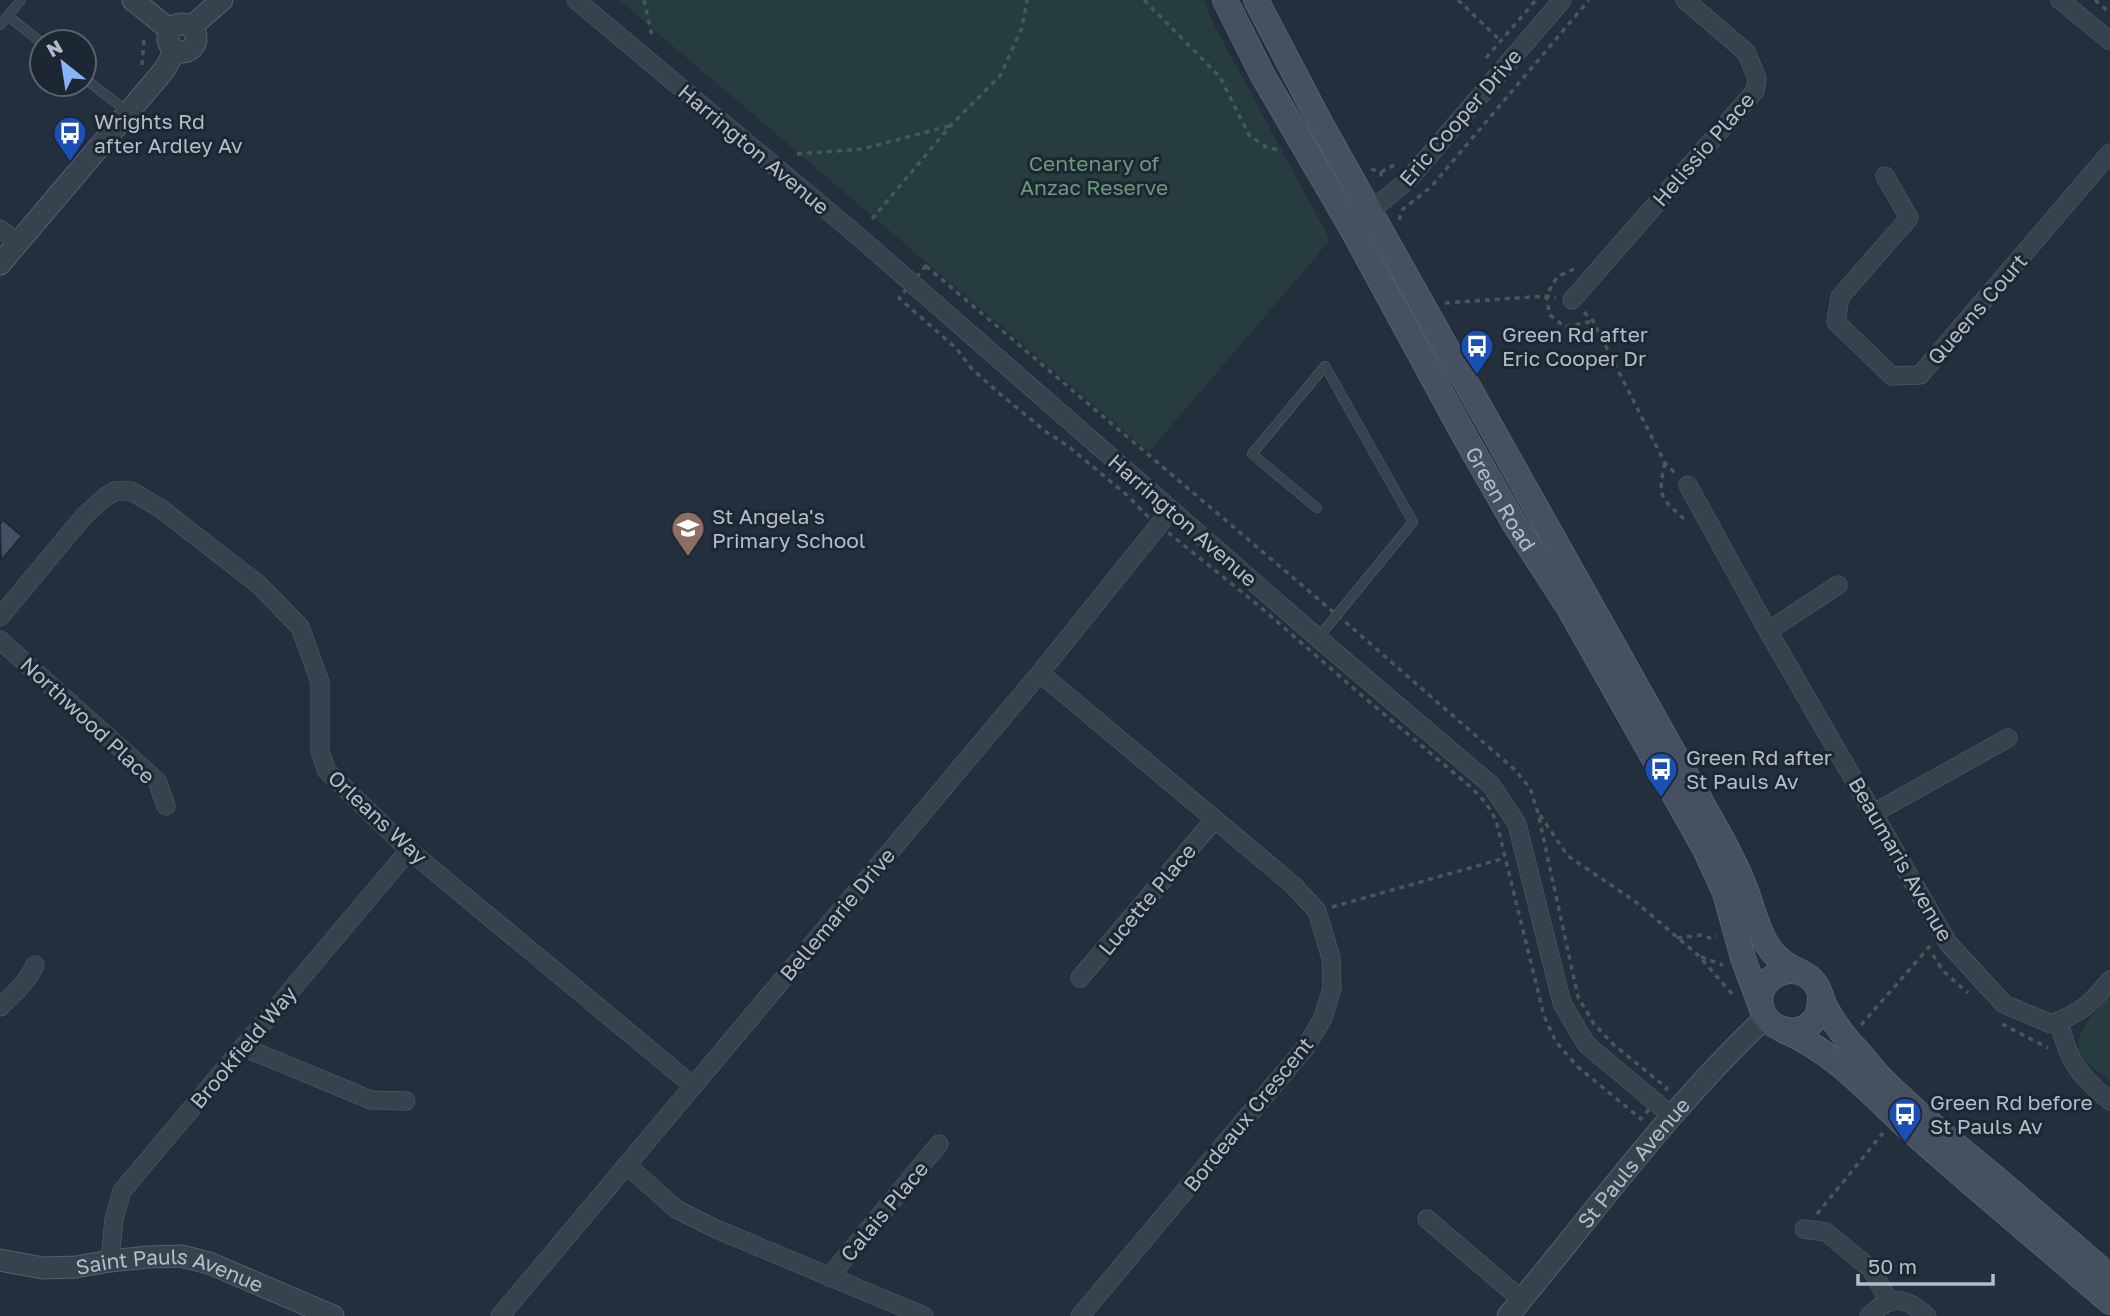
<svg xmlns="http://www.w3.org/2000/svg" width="2110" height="1316" viewBox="0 0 2110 1316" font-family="'Golos Text',sans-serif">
<rect width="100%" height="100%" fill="#242f3e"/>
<path fill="#263c3f" d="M619 0H1204L1214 25 1330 240 1149 452Z
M2110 995V1080C2102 1074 2090 1067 2083 1058 2067 1037 2097 1010 2110 995Z"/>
<path fill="#455162" stroke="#1f2835" stroke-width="2" d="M3 520 22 536 1 561 0 524Z"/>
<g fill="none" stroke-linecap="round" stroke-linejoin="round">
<defs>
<path id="service" d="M8 16 42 43
M0 25 21 0
M84 78 128 112
M1317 508 1252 454 1325 366 1413 522 1318 638"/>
<path id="minor" d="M576 0 858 236 1318 638 1491 785 1517 824 1562 1003 1586 1044 1673 1117
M2060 0 2110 41
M1885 176 1909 218 1840 297 1836 322 1892 376 1920 375 2110 153
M1361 219 1409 179 1562 0
M0 229 18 243
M1572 300 1755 91 1757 78 1746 52 1685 0
M1688 485 1768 631 1948 943 2004 1004 2051 1024C2081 1013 2091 1004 2110 980
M0 617 84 516 105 497 115 491H131L160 508 258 584 300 627 320 682V752L327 771 409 850 692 1085
M1768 631 1838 585
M0 640 157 781 166 806
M1040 673 1293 885 1317 911 1331 958 1332 988 1323 1018 1305 1048 1080 1316
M1874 813 2008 738
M1080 978 1214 820
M0 1007C13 995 28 981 35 965
M2059 1021C2069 1063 2078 1074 2110 1101
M243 1047 371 1100 406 1101
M627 1165 676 1209 716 1229 924 1316
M1427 1219 1522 1300
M1804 1229 1826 1232 1871 1269 1889 1301
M110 1261 114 1219 122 1191 409 850
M829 1277 939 1144
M500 1316 1040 673 1171 510
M1869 1316C1891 1295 1905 1296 1927 1316"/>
<g id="tertiary">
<path d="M133 0 170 30"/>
<circle cx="182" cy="38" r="14"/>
<path d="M191 27 222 0"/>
<path d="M0 264 165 69 175 50"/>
<path id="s1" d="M0 1260 43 1268 76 1267 110 1261 148 1257 181 1256 209 1263 333 1316"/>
<path id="s2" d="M1508 1316C1591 1217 1671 1106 1765 1018"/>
</g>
<g id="secondary">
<path id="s3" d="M1225 0 1263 76 1351 227 1465 437 1514 523 1569 608 1705 849 1725 893 1743 958 1760 1004"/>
<path d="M1256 0 1321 124 1722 839C1730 855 1739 871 1745 888 1758 922 1761 956 1799 971"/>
<path d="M1820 994C1820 1003 1820 1012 1815 1019 1799 1040 1766 1030 1761 1006 1756 981 1785 963 1806 975 1820 983 1820 998 1827 1010 1835 1024 1845 1038 1856 1049 1864 1058 1872 1068 1880 1077 1915 1113 1955 1144 1993 1176 2032 1209 2071 1243 2110 1277"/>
<path d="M1783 1030C1833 1051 1869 1092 1908 1128 1974 1187 2043 1244 2110 1302"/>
</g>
</defs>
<use href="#service" stroke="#565f6c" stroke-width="10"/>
<use href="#minor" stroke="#565f6c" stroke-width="19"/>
<use href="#tertiary" stroke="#565f6c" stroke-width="23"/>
<use href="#secondary" stroke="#565f6c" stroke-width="26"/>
<path stroke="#44595c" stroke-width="3.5" stroke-dasharray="5 5" stroke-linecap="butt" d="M644 0 652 36
M1144 0 1220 77 1249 135 1266 147 1282 151
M1458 0 1501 41
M2095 0 2110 13
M1486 58 1536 0
M142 65 144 39 146 36
M797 154 862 149 949 126
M1371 169 1381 172V178
M1381 172 1398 163
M872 219 951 125 1000 76 1022 28 1027 0
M1399 220 1402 210 1431 187 1589 0
M926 266 1350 626 1514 769 1530 788 1538 813 1578 997 1594 1024 1614 1045 1667 1088 1641 1119 1578 1067 1556 1042 1544 1016 1496 820 1486 803 1473 789 1353 688 1258 605 1145 514 1128 496 1068 446 1046 432 999 393 972 369 957 349 899 298Z
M1574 269 1557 277 1546 296 1550 315 1565 327 1593 321
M1445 303 1546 296 1556 298
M1584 312 1593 321 1665 463 1676 474
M1665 463C1657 498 1661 497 1685 520
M1540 815 1568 856 1636 902 1699 956 1732 994
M1332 907 1505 858
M1677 938 1701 935 1710 938 1717 936
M1933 955 1943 971 1968 993
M1701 957 1723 965
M2002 1024 2048 1048
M1861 1025 1930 946
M1817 1214 1883 1133"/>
<use href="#service" stroke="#38414e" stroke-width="9"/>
<use href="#minor" stroke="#38414e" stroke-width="18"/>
<use href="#tertiary" stroke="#38414e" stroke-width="21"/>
<use href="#secondary" stroke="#465061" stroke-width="24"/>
</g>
<defs>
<symbol id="bus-pin" viewBox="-11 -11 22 30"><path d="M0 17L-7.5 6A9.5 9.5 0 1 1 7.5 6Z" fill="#1a4fb4" stroke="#1d2633"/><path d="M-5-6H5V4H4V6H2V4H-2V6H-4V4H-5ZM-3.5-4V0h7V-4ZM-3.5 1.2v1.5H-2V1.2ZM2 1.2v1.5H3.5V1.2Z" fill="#fff"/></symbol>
<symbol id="school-pin" viewBox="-11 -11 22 30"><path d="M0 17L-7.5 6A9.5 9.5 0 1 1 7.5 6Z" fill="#8d6e63" stroke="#1d2633"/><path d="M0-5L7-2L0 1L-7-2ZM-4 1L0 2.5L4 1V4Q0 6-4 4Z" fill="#fff"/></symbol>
</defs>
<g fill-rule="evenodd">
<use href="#bus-pin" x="51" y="114" width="38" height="52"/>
<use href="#bus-pin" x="1458" y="327" width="38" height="52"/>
<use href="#school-pin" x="669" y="509" width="38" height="52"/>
<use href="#bus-pin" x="1642" y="750" width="38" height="52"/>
<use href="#bus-pin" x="1886" y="1095" width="38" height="52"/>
</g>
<g text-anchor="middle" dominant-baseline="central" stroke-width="6" stroke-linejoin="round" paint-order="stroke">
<g font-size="21" fill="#b4bcc9" stroke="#1d2633">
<text transform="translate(1460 117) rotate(-49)">Eric Cooper Drive</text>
<text transform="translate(754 149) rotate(40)">Harrington Avenue</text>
<text transform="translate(1703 149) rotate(-49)">Helissio Place</text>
<text transform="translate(1977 309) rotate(-49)">Queens Court</text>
<text stroke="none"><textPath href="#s3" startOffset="570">Green Road</textPath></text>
<text transform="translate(1183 520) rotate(41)">Harrington Avenue</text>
<text transform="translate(88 720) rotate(43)">Northwood Place</text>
<text transform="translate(378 817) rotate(43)">Orleans Way</text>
<text transform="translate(1901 859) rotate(60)">Beaumaris Avenue</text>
<text transform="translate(1147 899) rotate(-50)">Lucette Place</text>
<text transform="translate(837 914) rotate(-50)">Bellemarie Drive</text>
<text transform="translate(243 1047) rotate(-50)">Brookfield Way</text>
<text transform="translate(1248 1114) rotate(-51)">Bordeaux Crescent</text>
<text stroke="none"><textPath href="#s2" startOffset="198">St Pauls Avenue</textPath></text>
<text transform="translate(884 1211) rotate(-50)">Calais Place</text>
<text stroke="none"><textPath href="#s1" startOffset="173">Saint Pauls Avenue</textPath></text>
</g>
<g font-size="21" fill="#b4bcc9" stroke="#1d2633" text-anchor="start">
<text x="94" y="121">Wrights Rd<tspan x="94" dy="24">after Ardley Av</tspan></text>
<text x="1502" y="334">Green Rd after<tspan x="1502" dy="24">Eric Cooper Dr</tspan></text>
<text x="712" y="516">St Angela's<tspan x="712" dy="24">Primary School</tspan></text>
<text x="1686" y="757">Green Rd after<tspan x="1686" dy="24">St Pauls Av</tspan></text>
<text x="1930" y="1102">Green Rd before<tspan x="1930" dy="24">St Pauls Av</tspan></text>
</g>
<g font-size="21" fill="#6b9a76" stroke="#1d2633">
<text x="1094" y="163">Centenary of<tspan x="1094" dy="24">Anzac Reserve</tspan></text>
</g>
</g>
<g transform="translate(63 63) rotate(330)"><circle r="33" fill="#1d2633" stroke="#59626f" stroke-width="2"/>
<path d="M0-5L12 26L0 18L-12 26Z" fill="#8ab4f8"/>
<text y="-10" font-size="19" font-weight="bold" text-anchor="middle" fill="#b4bcc9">N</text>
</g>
<path d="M1858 1274v10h135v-10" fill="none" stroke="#b4bcc9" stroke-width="3.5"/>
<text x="1868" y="1274" font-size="21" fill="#b4bcc9" stroke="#1d2633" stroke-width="5" paint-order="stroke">50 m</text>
</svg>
